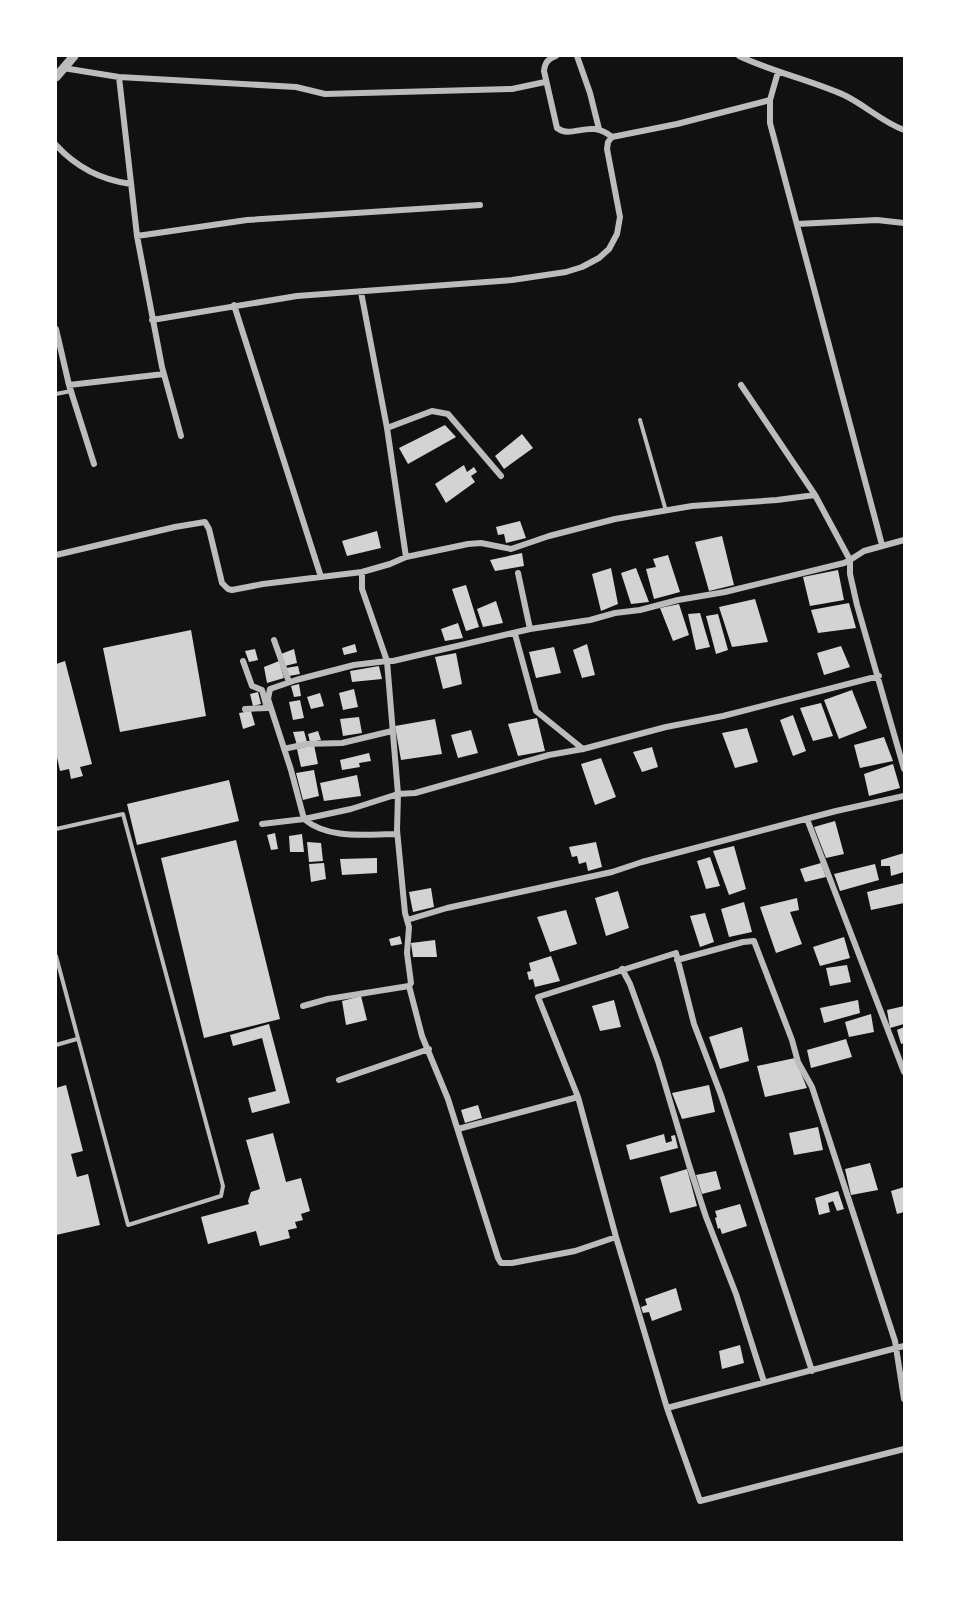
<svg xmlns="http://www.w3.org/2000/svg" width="960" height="1598" viewBox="0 0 960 1598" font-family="Jost,sans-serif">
<rect width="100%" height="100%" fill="#111"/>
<path fill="#d3d3d3" d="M445 425 456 437 408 464 399 448Z
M522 434 533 448 504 469 495 456Z
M464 465 467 472 474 467 477 472 471 476 475 482 446 503 435 484Z
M520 521 526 538 506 543 504 534 498 535 496 527Z
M377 531 381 548 347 556 342 541Z
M722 536 734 585 709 591 695 542Z
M522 553 524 566 495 571 490 560Z
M668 555 680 592 654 599 646 569 656 567 653 559Z
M611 568 618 604 601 611 592 574Z
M636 568 649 602 631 604 621 573Z
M838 570 844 600 810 606 803 577Z
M466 585 479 627 466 631 452 589Z
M755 599 768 642 732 647 719 607Z
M496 601 503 623 483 627 477 609Z
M849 603 856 628 818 633 811 610Z
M679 604 689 635 673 641 660 608Z
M700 613 710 647 696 650 688 614Z
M718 614 728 650 716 654 706 616Z
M458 623 463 638 445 641 441 629Z
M191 630 206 716 120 732 103 648Z
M355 644 357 652 344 655 342 648Z
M587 644 595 675 582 678 573 650Z
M841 646 850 667 824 675 817 653Z
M554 647 561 673 536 678 529 652Z
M255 649 258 660 249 662 245 651Z
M294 649 297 663 285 666 281 654Z
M456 653 462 684 443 689 435 657Z
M65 661 92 764 80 767 83 776 71 779 69 769 60 771 56 753V664Z
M279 661 284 678 267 683 264 667Z
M298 666 300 674 289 676 286 668Z
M379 666 382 679 352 682 350 671Z
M299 684 301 696 294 697 291 686Z
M354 689 358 707 343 710 339 693Z
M852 690 867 728 839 739 824 700Z
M258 692 261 704 253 706 250 694Z
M320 693 324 706 311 709 307 697Z
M300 700 304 718 293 720 289 702Z
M821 703 833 736 813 741 800 708Z
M251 711 255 725 243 729 239 713Z
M793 715 806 751 793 756 780 720Z
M359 717 362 733 343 736 340 719Z
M537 718 545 751 518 756 508 724Z
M435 719 442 754 401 760 395 726Z
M747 728 758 762 735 768 722 733Z
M471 730 478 753 458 758 451 735Z
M304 731 307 742 297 745 293 732Z
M318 731 321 740 310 742 308 734Z
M884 737 893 761 860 768 854 745Z
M314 745 318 764 301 767 297 749Z
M652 747 658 767 642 772 633 752Z
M369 753 371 761 359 763 360 767 342 770 340 760Z
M601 758 616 797 595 805 581 764Z
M893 764 900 788 869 796 864 774Z
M314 770 319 796 303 800 296 773Z
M357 775 361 796 324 801 320 783Z
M229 780 239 821 137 845 127 804Z
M835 821 844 854 826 858 814 827Z
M275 833 278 849 271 850 267 835Z
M302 834 304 852H290L289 836Z
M236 840 280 1019 204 1038 161 858Z
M307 842 321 843 323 861 309 862Z
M596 842 602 867 588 871 586 862 579 864 577 856 572 857 569 847Z
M734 846 746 889 729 895 713 851Z
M904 853V872L891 876 890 866H881V860Z
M710 857 720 886 706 889 697 861Z
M377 858V873L342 875 340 859Z
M324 863 326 879 311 882 309 864Z
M821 863 826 877 805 882 800 869Z
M875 864 879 880 840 891 834 874Z
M904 883V903L871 910 867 892Z
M431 888 434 907 413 912 409 892Z
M618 891 629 928 606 936 595 898Z
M797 898 799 910 790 912 802 944 776 953 760 907Z
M744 902 752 932 729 937 721 909Z
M566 910 577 944 550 952 537 917Z
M705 913 714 942 700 947 690 916Z
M400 936 402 944 391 946 389 939Z
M844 937 850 958 820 966 813 947Z
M435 940 437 957H413L411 943Z
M551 956 560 981 535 987 533 979 529 980 527 972 531 971 529 963Z
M847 965 851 982 830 986 826 968Z
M361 996 367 1020 346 1025 342 1001Z
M614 1000 621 1027 600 1031 592 1006Z
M858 1000 860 1013 824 1023 820 1008Z
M904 1006V1024L890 1028 887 1010Z
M871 1014 874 1032 849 1037 845 1022Z
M269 1024 290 1103 252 1113 248 1098 276 1091 262 1038 233 1046 230 1035Z
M742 1027 749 1061 720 1069 709 1037Z
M904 1027V1043L901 1044 897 1030Z
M846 1039 852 1057 811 1068 807 1050Z
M795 1058 807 1088 765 1097 757 1066Z
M66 1085 83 1151 71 1154 77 1177 88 1174 100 1225 56 1235V1088Z
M709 1085 715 1112 682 1119 672 1093Z
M478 1105 482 1118 465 1123 461 1110Z
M818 1127 823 1150 794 1155 789 1133Z
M273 1133 286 1182 301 1178 310 1211 301 1214 303 1220 295 1222 297 1228 288 1230 290 1238 260 1246 256 1231 208 1244 201 1217 249 1204 248 1201 251 1192 260 1189 246 1140Z
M664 1134 666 1143 672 1141 671 1136 675 1135 678 1148 630 1160 626 1145Z
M870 1163 878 1190 851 1195 845 1169Z
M687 1169 697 1206 670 1213 660 1177Z
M716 1171 721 1189 702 1194 696 1175Z
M904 1187V1212L897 1214 891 1191Z
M838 1191 844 1209 837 1211 833 1201 828 1203 830 1212 819 1215 815 1198Z
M740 1204 747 1226 722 1234 720 1228 718 1229 715 1218 717 1217 715 1211Z
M676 1288 682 1310 652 1321 649 1312 643 1313 641 1307 647 1305 645 1299Z
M740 1345 744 1363 722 1369 719 1351Z"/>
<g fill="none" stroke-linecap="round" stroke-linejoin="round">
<path stroke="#bcbcbc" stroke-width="4" d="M56 394 71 391
M640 420 666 511
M56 829 123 814 223 1186 221 1196 128 1225 56 956
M56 1045 77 1039"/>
<path stroke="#bcbcbc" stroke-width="6" d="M556 56C548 59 545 62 544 71L557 128C573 140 589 118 612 137
M577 56 590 93 599 129
M739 56C773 72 810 80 844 95 865 105 882 122 904 130
M63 68 119 77 296 87 325 94 512 89 545 82
M778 72 770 100V123L882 545
M119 77 137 236 162 367 181 436
M56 145C76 167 101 180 131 184
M797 224 877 220 904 223
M137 236 247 220 480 205
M361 292 387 428 406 557
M234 305 321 577
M152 320 297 296 512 280 566 272 582 267 599 258 609 249 617 234 620 217 607 149 608 142 612 137 677 124 770 100
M56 329 69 385 94 464
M69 385 164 374
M741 385 815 495
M387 428 432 411 448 414 501 476
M904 540 864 551 850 560V574L857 605 904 769
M56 555 175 527 205 522 209 529 222 583 228 589 232 590 263 584 362 572 390 564 406 557 468 544 481 543 511 549 549 536 615 519 692 506 777 500 815 495 850 560 844 563 725 592 678 600 640 610 615 613 590 620 530 629 393 661H387L362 589V572
M518 573 530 629
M515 634 536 711 583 749
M274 640 289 682
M243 661 252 686 262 690 267 708
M245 709 268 708
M284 749 306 744 342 743 392 731
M807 819 904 1072
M262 824 304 819C329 840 366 834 397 834
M407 920 447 908 612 872 642 862 836 811 904 796
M677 960 743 942 754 941 792 1040 798 1062 812 1087 895 1341 904 1399
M622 969 630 984 658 1061 689 1165 706 1217 736 1294 764 1382
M409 986 422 1036 448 1099 498 1258 501 1263H512L575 1251 616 1237
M303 1006 328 999 409 986 411 983 407 953 409 927 405 913 397 830 398 794 351 809 304 819 291 770 268 699 270 689 296 680 354 665 387 661 398 794 415 793 549 755 583 749 666 727 723 716 879 676
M339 1080 429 1049
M458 1129 578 1097
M812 1371 721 1095 694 1024 676 953 538 997 578 1097 616 1237 667 1408 700 1501 904 1449
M667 1408 904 1346"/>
<path stroke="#bcbcbc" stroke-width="9" d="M56 77 74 56"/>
</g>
<rect width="960" height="1598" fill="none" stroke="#ffffff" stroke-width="114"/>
</svg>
